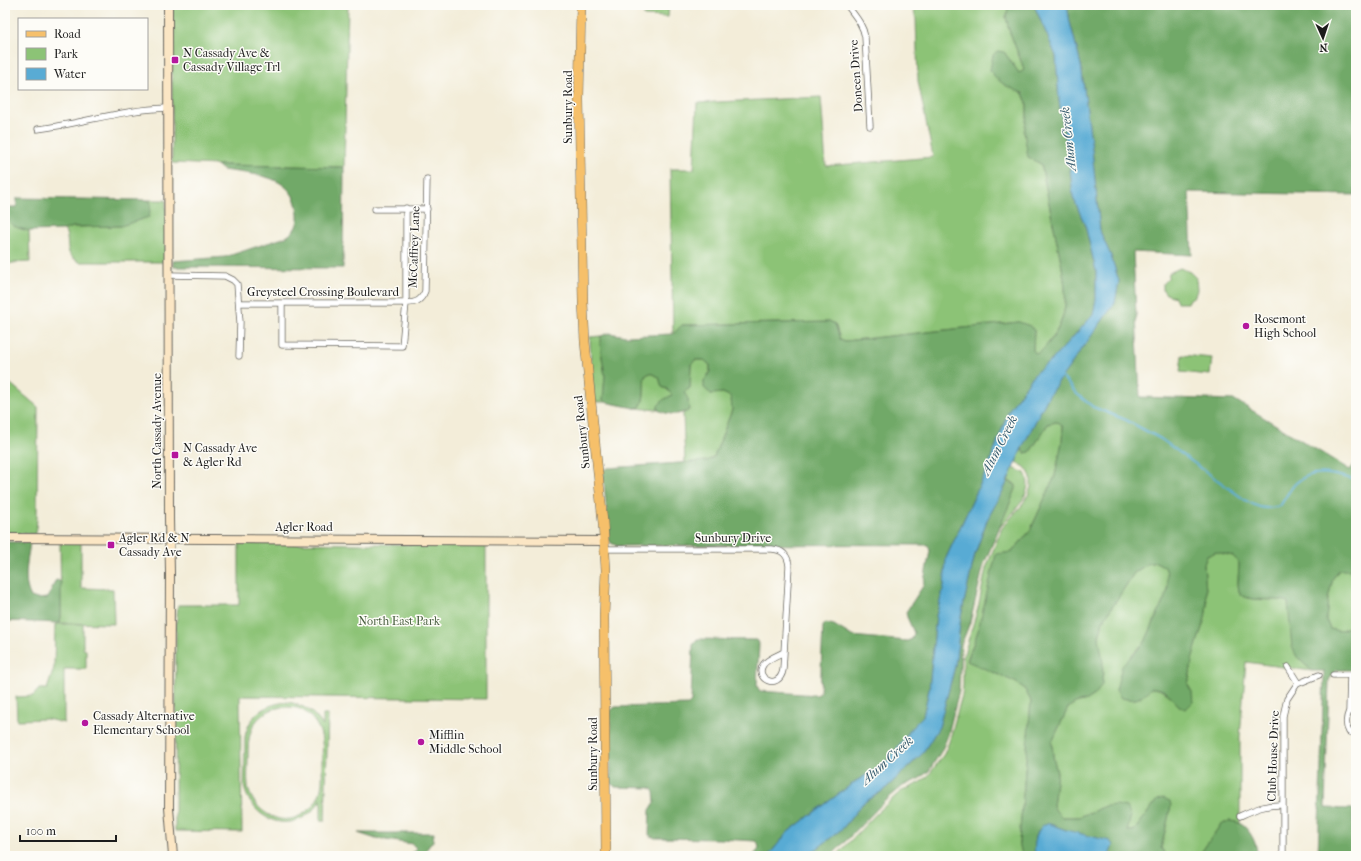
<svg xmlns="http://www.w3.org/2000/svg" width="1361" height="861" viewBox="0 0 1361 861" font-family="'IM FELL French Canon',serif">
<rect width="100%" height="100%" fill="#fdfcf7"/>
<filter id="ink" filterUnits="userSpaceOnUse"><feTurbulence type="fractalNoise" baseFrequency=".025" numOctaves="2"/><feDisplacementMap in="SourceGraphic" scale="8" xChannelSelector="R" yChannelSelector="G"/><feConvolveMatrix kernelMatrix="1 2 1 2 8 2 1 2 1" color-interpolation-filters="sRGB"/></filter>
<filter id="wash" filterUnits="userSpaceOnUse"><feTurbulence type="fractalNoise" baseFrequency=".012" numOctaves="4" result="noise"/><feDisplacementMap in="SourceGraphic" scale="16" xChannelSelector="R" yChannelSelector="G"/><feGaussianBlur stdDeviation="0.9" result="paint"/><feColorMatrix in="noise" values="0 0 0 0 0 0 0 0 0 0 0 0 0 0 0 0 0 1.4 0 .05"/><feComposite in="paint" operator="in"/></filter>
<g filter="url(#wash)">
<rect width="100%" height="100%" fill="#f3edd9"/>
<path fill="#8cc376" stroke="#547049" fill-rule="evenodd" d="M172 5H348L344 167 217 165 172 163Z
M644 5H669L668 17 644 16Z
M912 5H1009L1006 17 1009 30 1024 69 1023 72 1019 73 1004 52 1027 103V116L1024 132 1031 159 1041 164C1046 190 1052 216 1057 242 1061 263 1067 285 1065 306 1062 326 1052 340 1039 354H1035L1033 350 1034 330 1019 322 845 341 840 339 835 324 831 322 682 325 673 334 670 169H694L697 103 821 97 826 166 933 157 918 81 916 19Z
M149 200H166V262H79C77 260 73 258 71 256 65 249 70 237 64 230L73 227 121 226 151 204Z
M5 215C13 226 17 228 29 231L30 262 11 263 5 269Z
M1180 268 1190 272 1196 278 1197 290 1195 296 1190 299 1188 303H1177L1175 297 1166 294 1163 290V283L1168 278 1169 273Z
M601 336 600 344 605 376 603 400 605 402H595L591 370 590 337Z
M1182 355 1212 358 1210 375 1180 372Z
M695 360H704L710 365V372L704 381 711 394 723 393 731 397 732 410 714 457 707 461 685 463 683 414 689 410 684 392 690 388 691 364Z
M650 373 659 377 662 387 667 389 672 395 658 406V410L634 408 640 407C646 399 643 385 645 376Z
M5 379 38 407 37 516 36 534 5 533Z
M1056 422H1060L1063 427 1062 442 1055 476 1030 531 1012 552 978 631 967 660 1015 682 1024 688 1031 701 1019 842 1023 856H836L875 815 900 792 919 783 928 776 944 754 949 742 962 695 963 685V657L978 608 986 568 1002 528 1022 505 1028 495 1031 487V477L1028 471 1025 467 1016 462 1022 448 1025 453 1030 452 1048 424Z
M1013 468 1025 473C1037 494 1009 515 998 530L1015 491 1014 483 1008 481Z
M60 541H81V588L113 589 114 624 60 623 61 616Z
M239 543 486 545V699L240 696 242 832 175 831 176 627 178 605H239Z
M1216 552 1233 556 1239 562C1239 571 1237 583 1239 591 1243 604 1277 597 1288 602L1297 657 1312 671 1246 662 1240 737V823L1229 821 1221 824 1200 854 1196 856H1168L1166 855 1161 848 1171 806 1157 800 1134 831H1127L1106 806 1079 817H1062L1056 811 1053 806 1057 773 1053 756 1052 742 1068 708 1075 703 1087 700 1096 694 1103 674 1099 637 1103 621 1134 573 1147 564 1156 562 1165 567 1167 573 1168 590 1163 602 1145 642 1133 653 1116 690 1122 698C1136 701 1141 699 1151 688 1165 688 1172 698 1181 708L1192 692 1188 685 1193 656 1205 618 1207 605 1204 564 1207 556Z
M1348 569 1356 570V625L1338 631 1330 629 1326 620 1328 599 1333 578 1339 570Z
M55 624H83V649L86 650V669H64V723L47 719 17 720 16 697 33 696 39 689H47L54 668Z
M288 702C304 705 314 712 323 726V715H328L325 821H321V799C318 803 316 808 312 811 286 835 252 818 244 787L245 737C250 713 265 704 288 702ZM282 707C288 707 295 707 300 709 312 715 321 728 322 741 323 747 322 755 322 762 322 770 323 781 321 789 317 807 299 822 280 819 265 816 250 802 248 786 247 777 248 768 248 759 248 746 248 734 255 723 262 713 271 709 282 707Z"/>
<path fill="#71a967" stroke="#466242" d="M1009 5H1034L1056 55 1059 101 1069 159 1073 197 1085 225 1096 271V299L1093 315 1052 360 1035 373 1009 410 988 467 946 558 944 586 936 616 929 690 923 716 914 725 885 764 856 781 788 832 768 856H753L759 849 758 843 756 841 720 839 655 838 649 835 650 810 655 802 654 792 651 788 615 787 611 783 610 711 615 707 688 705 691 702 693 645 697 639 756 640 759 643 757 686 760 691 817 695 820 693 823 626 826 623 834 625 852 636 907 641 912 639 914 633 907 617 906 612 923 586 930 551 928 545C824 544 721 545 617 546L611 543 609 540 603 470 608 468 707 461 714 457 732 410 731 397 723 393 711 394 704 388V381L710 372V365L704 360H695L691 364 690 388 684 392 688 399 689 410C679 416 668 415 658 410V406L663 400 672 395 667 389 662 387 659 377 650 373 645 376C643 385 646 399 640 407L634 408 605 402 603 400 605 376 600 344 601 336 609 333 626 336 673 334 682 325 831 322 835 324 840 339 845 341 1019 322 1030 326 1034 330 1033 350 1035 353H1039C1053 340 1062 326 1065 306 1067 285 1061 263 1057 242 1052 216 1046 190 1041 164L1028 157 1024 132 1027 116V103L1023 93C1009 88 998 83 990 70L993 55 997 51 1004 52 1019 73 1023 71 1024 69 1009 30 1006 17Z
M1067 5H1356V195L1189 192 1192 255 1133 252 1140 397 1235 400 1350 470 1356 462V570H1339L1333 578 1328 599 1326 620 1330 629 1338 631 1356 625V670H1336L1329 680 1325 808 1353 809V856H1318L1324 671H1312L1297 657 1292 647 1288 602C1277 597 1243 604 1239 591 1237 583 1239 571 1239 563L1233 556 1216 552 1207 556 1204 564 1207 605 1205 618 1193 656 1188 685 1192 692 1193 702 1186 709C1172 706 1172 687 1151 688 1141 699 1136 701 1121 698L1116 690 1122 666 1145 642 1163 602 1168 590 1167 573 1165 567 1156 562 1147 564 1134 573 1103 621 1099 637 1103 663 1102 684 1096 694 1087 700 1075 703 1068 708 1052 742 1053 756 1057 773 1053 806 1056 811 1062 817H1079L1106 806 1116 805 1126 807 1131 816 1127 831H1134L1157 800 1163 798 1170 801 1171 806 1161 848 1166 855 1168 856H1109L1110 855 1066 830 1047 823 1035 855 1037 856H1023L1022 855 1019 842 1031 701 1024 688 1015 682 967 661 978 631 996 554 1012 552 1030 531 1055 476 1062 442 1063 427 1060 423 1056 422 1048 424 1030 452 1025 453 1022 448 1049 395 1115 303 1119 281 1111 256 1100 231 1092 149 1081 65 1070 22Z
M217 165 344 167 343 268 173 267V261L225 257 286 237C294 232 299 225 298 214 295 173 253 175 223 170Z
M17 198 149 200 151 204 149 217 121 226 73 227 64 230 29 231 18 228 11 224 5 215V207H17Z
M1008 481 1016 485V489L984 564 970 623 961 645 959 691 948 735 942 750 929 771 919 779 903 786 885 801 831 856H804L818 848 843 828 863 803 884 790 922 754 939 727 955 666 961 616 975 554 987 520Z
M5 542H30C28 560 22 581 31 597L37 599 48 598 55 581 57 580 61 582V617L60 623 5 621Z
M1229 821C1232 821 1236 822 1239 823 1250 828 1258 845 1257 856L1233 854 1228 856H1196L1200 854 1221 824Z
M358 833H434L433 841 421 856H411L416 848 412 844 373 838Z"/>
<path fill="#59abd4" stroke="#3a6478" d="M1034 5H1067L1070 22 1081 65 1092 149 1100 231 1111 256 1119 281 1115 303 1049 395 1022 448 1005 487 987 520 975 554 961 616 955 666 939 727 922 754 884 790 863 803 843 828 818 848 804 856H768L788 832 856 781 885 764 914 725 923 716 929 690 936 616 944 586 946 558 988 467 1009 410 1035 373 1052 360 1093 315 1096 299V271L1085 225 1073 197 1069 159 1059 101 1056 56Z
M1047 823 1066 830 1110 841 1113 845 1109 856 1035 855C1033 844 1036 827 1047 823Z"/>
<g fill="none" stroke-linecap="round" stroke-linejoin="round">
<path stroke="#59abd4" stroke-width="2" d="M1062 377 1077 394 1093 407 1126 420 1161 439 1245 500C1259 508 1264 510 1280 506 1285 499 1290 488 1296 483 1313 467 1336 475 1356 480"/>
</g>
</g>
<g filter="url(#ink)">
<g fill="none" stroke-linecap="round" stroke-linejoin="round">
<defs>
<path id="minor" d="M847 5C854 15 863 24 865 37L870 126
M38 129C81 124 123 109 168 108
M375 209H427
M168 275 225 276 233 280 237 284 240 322 239 356
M239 303H406C416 303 421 301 425 291L427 179
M282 303V345L402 346 406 303V208
M604 549H772C783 550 788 555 789 566L783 670C779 691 754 679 763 665 767 659 778 655 784 652
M1288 667 1298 683
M1333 675H1356
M1350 675 1349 711C1346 718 1345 725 1349 732L1356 734
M1349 711 1356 712
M1240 816C1255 809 1267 804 1283 805
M1283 856V716L1287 699 1297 684 1319 675"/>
<path id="secondary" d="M168 5 169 519 170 572 169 808 173 856
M5 538 604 541"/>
<path id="primary" d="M581 5 579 99 583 302 585 342 603 523 606 570 604 617 606 856"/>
</defs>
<use href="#minor" stroke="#67655e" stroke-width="7"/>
<use href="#secondary" stroke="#67655e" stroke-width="10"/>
<use href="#primary" stroke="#67655e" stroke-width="10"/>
<use href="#minor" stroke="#fff" stroke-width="5.5"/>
<use href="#secondary" stroke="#fbe6c4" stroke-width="8"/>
<use href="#primary" stroke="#f6c06b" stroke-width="9"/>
</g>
</g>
<g fill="#b5179e" stroke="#fdfcf7" stroke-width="1.5">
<rect x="171" y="56" width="8" height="8" rx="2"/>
<circle cx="1246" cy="326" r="4"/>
<rect x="171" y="451" width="8" height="8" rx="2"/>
<rect x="107" y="541" width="8" height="8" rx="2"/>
<circle cx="85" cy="723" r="4"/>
<circle cx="421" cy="742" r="4"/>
</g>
<g text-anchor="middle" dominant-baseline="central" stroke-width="3" stroke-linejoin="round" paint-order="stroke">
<g font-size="12" fill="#1c1c1c" stroke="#fdfcf7" text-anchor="start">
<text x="183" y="53">N Cassady Ave &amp;<tspan x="183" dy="14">Cassady Village Trl</tspan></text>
<text x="1254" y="319">Rosemont<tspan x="1254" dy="14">High School</tspan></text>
<text x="183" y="448">N Cassady Ave<tspan x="183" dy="14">&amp; Agler Rd</tspan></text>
<text x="119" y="538">Agler Rd &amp; N<tspan x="119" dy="14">Cassady Ave</tspan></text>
<text x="93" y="716">Cassady Alternative<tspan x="93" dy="14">Elementary School</tspan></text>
<text x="429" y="735">Mifflin<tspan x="429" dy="14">Middle School</tspan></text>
</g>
<g font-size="12" fill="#1c1c1c" stroke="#fdfcf7">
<text transform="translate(856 76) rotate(-94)">Doneen Drive</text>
<text transform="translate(568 107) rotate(-90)">Sunbury Road</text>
<text transform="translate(414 247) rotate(-88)">McCaffrey Lane</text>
<text x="323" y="292">Greysteel Crossing Boulevard</text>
<text transform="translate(157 431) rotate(-90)">North Cassady Avenue</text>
<text transform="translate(582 432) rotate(-96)">Sunbury Road</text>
<text x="304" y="527">Agler Road</text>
<text x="733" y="538">Sunbury Drive</text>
<text transform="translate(593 754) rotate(-90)">Sunbury Road</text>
<text transform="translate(1273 756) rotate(-88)">Club House Drive</text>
</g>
<g font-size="12" fill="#495f40" stroke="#fdfcf7">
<text x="399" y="621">North East Park</text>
</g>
<g font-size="13" font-style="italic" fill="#375c6f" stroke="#fdfcf7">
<text transform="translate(1068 139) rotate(-96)">Alum Creek</text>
<text transform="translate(999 445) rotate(-63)">Alum Creek</text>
<text transform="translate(887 760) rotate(-42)">Alum Creek</text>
</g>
</g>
<rect width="1361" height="861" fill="none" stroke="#fdfcf7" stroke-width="20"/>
<rect x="18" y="18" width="130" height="72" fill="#fdfcf7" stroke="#a3a29f"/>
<rect x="26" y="31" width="20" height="6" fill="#f6c06b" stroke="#a3a29f"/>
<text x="54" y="38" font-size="12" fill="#1c1c1c">Road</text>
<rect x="26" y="48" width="20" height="12" fill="#8cc376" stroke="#a3a29f"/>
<text x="54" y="58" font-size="12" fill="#1c1c1c">Park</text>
<rect x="26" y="68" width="20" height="12" fill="#59abd4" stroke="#a3a29f"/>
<text x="54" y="78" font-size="12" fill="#1c1c1c">Water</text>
<g transform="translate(1323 38) rotate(177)" stroke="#fdfcf7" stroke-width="3" paint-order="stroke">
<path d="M0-3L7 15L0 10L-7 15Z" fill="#1c1c1c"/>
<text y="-6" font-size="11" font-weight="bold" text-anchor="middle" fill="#1c1c1c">N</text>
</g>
<path d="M20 835v6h96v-6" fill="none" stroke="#1c1c1c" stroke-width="2"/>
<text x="26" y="835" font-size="12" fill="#1c1c1c" stroke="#fdfcf7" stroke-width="3" paint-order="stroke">100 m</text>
</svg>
